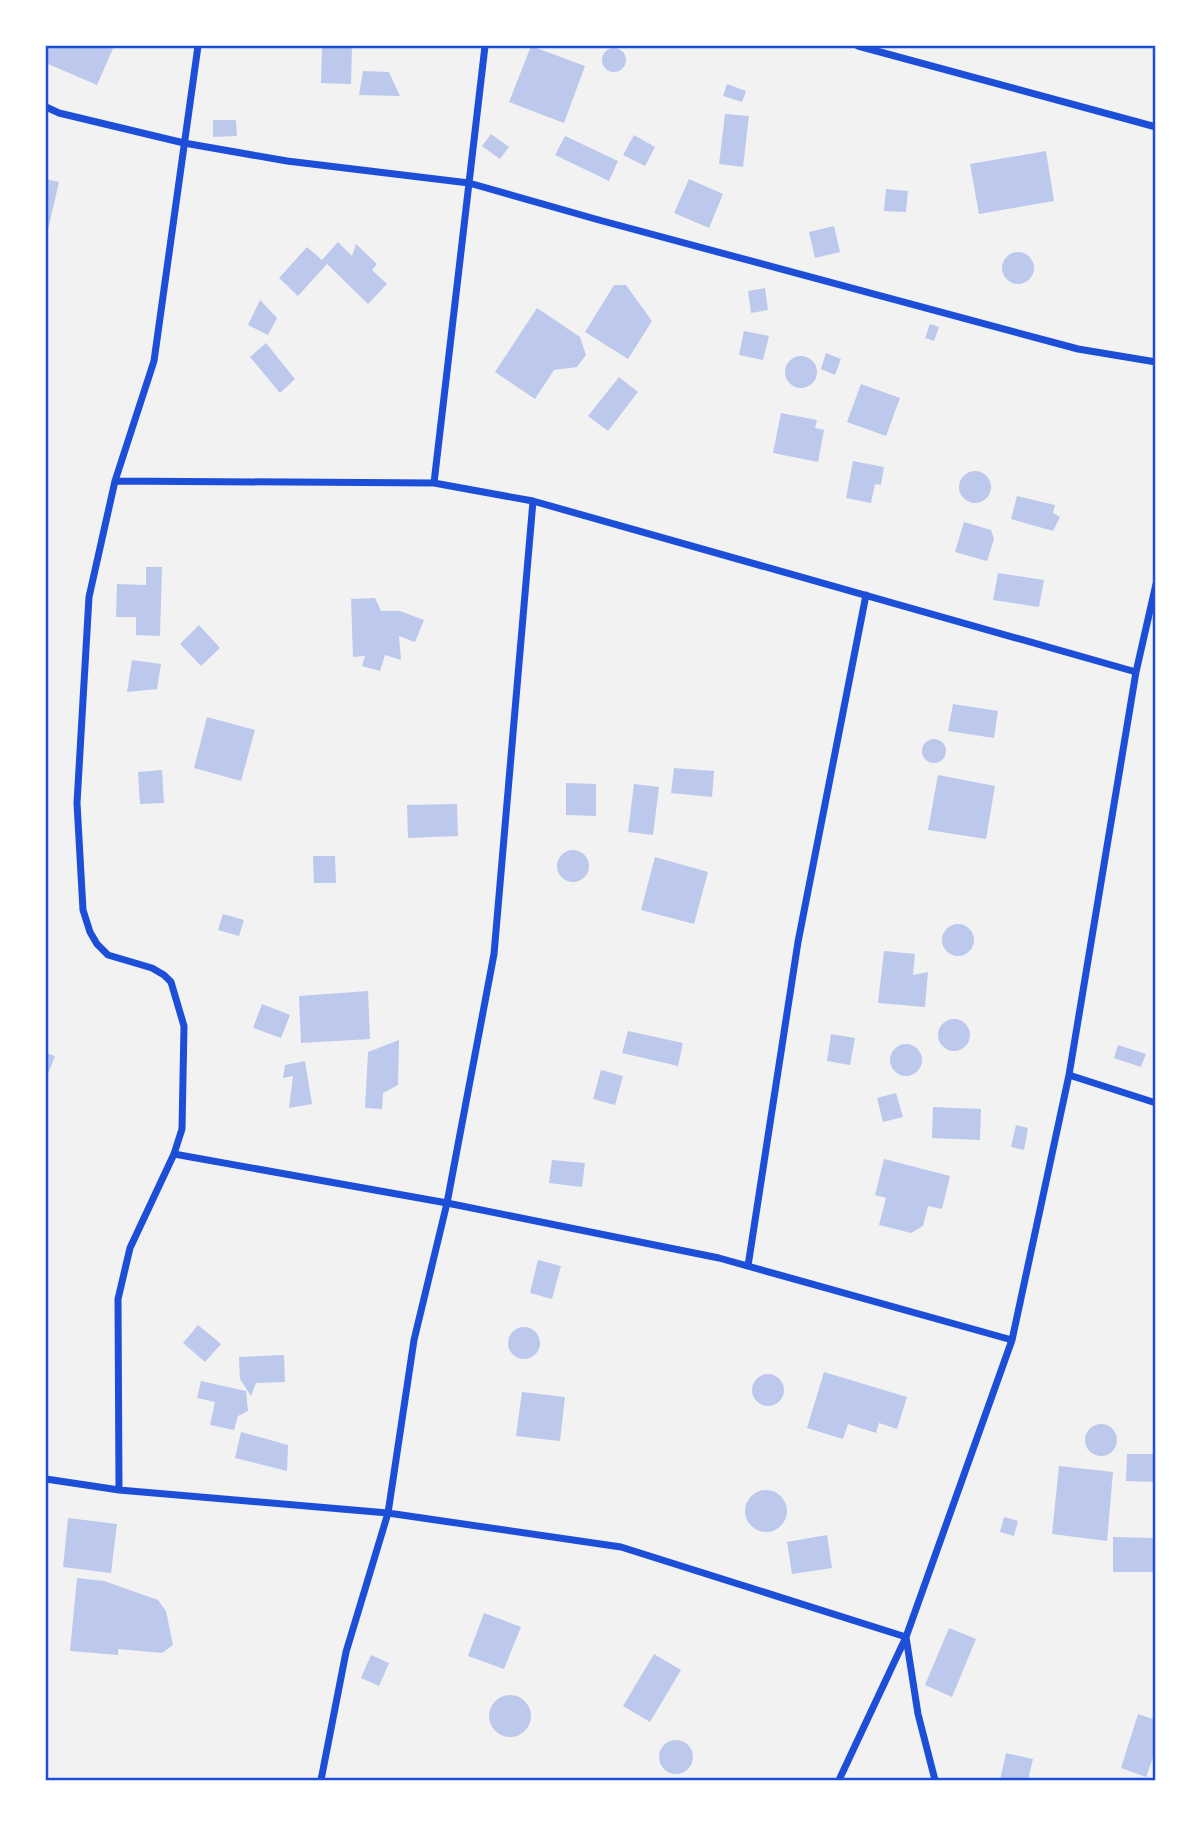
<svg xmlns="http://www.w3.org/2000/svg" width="1201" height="1826" viewBox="0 0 1201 1826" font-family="Arial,sans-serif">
<rect width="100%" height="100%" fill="#f2f2f2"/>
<path fill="#bdc9ec" d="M46 46H114L97 85 46 63Z
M322 46H352L351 84 321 83Z
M531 46 585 66 564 123 509 102Z
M602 60a12 12 0 1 1 24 0a12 12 0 1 1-24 0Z
M363 71 389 72 400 96 359 95Z
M727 84 746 91 742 102 723 96Z
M725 114 749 116 743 167 719 164Z
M213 120H236L237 136 213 137Z
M491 134 509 147 500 159 482 146Z
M634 135 655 147 645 166 623 155Z
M565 136 618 161 609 181 555 155Z
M1046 151 1054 201 979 214 970 164Z
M46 179 59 182 47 234 46 233Z
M689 179 723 194 709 228 674 213Z
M886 189 908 191 906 212 884 211Z
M834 226 840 252 815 258 809 232Z
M338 242 352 256 356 244 377 264 372 270 387 284 368 304 327 264 298 296 279 278 307 247 322 260Z
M1002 268a16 16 0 1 1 32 0a16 16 0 1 1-32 0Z
M614 285H626L652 321 628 359 585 332Z
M765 288 768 310 751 313 748 291Z
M260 300 277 318 268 335 248 325Z
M537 308 580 337 586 355 577 367 554 370 535 399 495 372Z
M930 324 939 327 934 341 925 338Z
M744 331 769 336 763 360 739 355Z
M266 343 295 379 280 393 250 357Z
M826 353 841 359 835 375 821 369Z
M785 372a16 16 0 1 1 32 0a16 16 0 1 1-32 0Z
M619 377 638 392 608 431 588 416Z
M861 384 900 398 886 436 847 422Z
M781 413 817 420 815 428 824 430 818 462 773 453Z
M853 461 884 467 881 485 875 484 871 503 846 498Z
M959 487a16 16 0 1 1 32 0a16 16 0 1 1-32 0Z
M1017 496 1055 505 1053 513 1060 517 1053 531 1011 519Z
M964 522 991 530 994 539 987 561 955 552Z
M146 567H162L160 636 136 635V617H116L117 584 146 585Z
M998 573 1044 580 1039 607 993 600Z
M375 598 381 611H400L424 620 415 642 399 636 401 660 385 655 380 671 362 666 365 656 353 657 351 599Z
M199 625 220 648 201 666 180 644Z
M132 660 161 664 157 689 127 692Z
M953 704 998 711 994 738 948 731Z
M207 717 255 730 241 781 194 768Z
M922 751a12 12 0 1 1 24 0a12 12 0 1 1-24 0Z
M674 768 714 771 712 797 671 793Z
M162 770 164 803 140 804 138 772Z
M938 775 995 786 986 839 928 830Z
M566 783 596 784V816L566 815Z
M634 784 659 787 653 835 628 832Z
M457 804 458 836 408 838 407 805Z
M557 866a16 16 0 1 1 32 0a16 16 0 1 1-32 0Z
M313 856H335L336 883H314Z
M655 857 708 872 694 924 641 910Z
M223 914 244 920 239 936 218 930Z
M942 940a16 16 0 1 1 32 0a16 16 0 1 1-32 0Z
M884 951 915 954 913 975 928 972 925 1007 878 1003Z
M368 991 370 1039 301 1043 299 996Z
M262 1004 290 1015 281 1038 253 1028Z
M938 1035a16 16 0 1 1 32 0a16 16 0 1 1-32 0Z
M628 1031 683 1043 678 1066 622 1053Z
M831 1034 855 1038 850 1065 827 1061Z
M399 1040 398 1085 383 1093 382 1109 365 1108 368 1052Z
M890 1060a16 16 0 1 1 32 0a16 16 0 1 1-32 0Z
M1118 1045 1146 1054 1141 1067 1114 1058Z
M46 1053 55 1056 46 1079Z
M305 1061 312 1104 289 1108 293 1076 283 1078 285 1065Z
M601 1070 623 1076 615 1105 593 1099Z
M896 1093 903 1117 883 1122 877 1098Z
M933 1107 981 1109 980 1140 932 1138Z
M1016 1125 1028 1128 1024 1150 1011 1147Z
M884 1159 950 1176 942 1209 928 1206 923 1226 911 1233 879 1225 886 1198 875 1195Z
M552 1160 585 1163 582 1187 549 1183Z
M538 1260 561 1266 552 1299 530 1293Z
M198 1325 221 1344 205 1362 183 1343Z
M508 1343a16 16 0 1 1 32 0a16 16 0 1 1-32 0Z
M284 1355 285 1382 256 1383 251 1396 240 1379 239 1357Z
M824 1372 907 1397 897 1429 879 1423 876 1433 848 1424 843 1439 807 1428Z
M752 1390a16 16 0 1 1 32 0a16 16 0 1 1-32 0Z
M201 1381 246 1391 248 1411 238 1416 234 1430 210 1425 215 1402 197 1398Z
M522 1392 565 1397 560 1441 516 1436Z
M1085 1440a16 16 0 1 1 32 0a16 16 0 1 1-32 0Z
M241 1432 288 1445 287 1471 235 1458Z
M1127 1454H1156V1482L1126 1481Z
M1059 1466 1113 1472 1107 1541 1052 1534Z
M745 1511a21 21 0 1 1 42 0a21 21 0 1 1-42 0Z
M1004 1517 1018 1521 1014 1536 1000 1532Z
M68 1518 117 1524 111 1573 63 1567Z
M827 1535 832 1568 792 1574 787 1542Z
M1113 1537 1156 1538V1572H1113Z
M77 1578 104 1581 158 1600 166 1611 173 1645 162 1653 118 1649V1655L70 1651Z
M484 1613 521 1627 504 1669 468 1656Z
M949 1628 976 1639 952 1697 925 1685Z
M654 1654 681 1670 650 1722 623 1706Z
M371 1655 389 1663 379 1686 361 1678Z
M489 1716a21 21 0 1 1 42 0a21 21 0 1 1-42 0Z
M1138 1714 1156 1720V1749L1146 1777 1121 1768Z
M659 1757a17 17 0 1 1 34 0a17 17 0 1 1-34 0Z
M1006 1753 1033 1759 1028 1780H1000Z"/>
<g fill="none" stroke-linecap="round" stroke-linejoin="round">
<path stroke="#1d4ed8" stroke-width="7" d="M858 46 1156 127
M46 107 59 113 184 143 287 161 469 183 599 220 1078 349 1156 362
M115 481 434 483 533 501 1136 672
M434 483 485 46
M1069 1075 1156 1103
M174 1154 447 1203 719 1258 1012 1340
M748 1266 798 942 866 595
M46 1479 119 1490 388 1513 621 1547 906 1637 918 1714 935 1780
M119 1490 118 1299 130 1248 174 1154 182 1129 184 1026 171 982 164 975 152 968 108 955 97 944 90 932 83 910 77 803 89 597 115 481 154 361 198 46
M321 1780 346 1652 388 1513 414 1340 447 1203 494 954 533 501
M839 1780 906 1637 1012 1340 1069 1075 1136 672 1156 584"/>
</g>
<rect width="1201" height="1826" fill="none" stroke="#ffffff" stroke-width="94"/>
<rect x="47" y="47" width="1107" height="1732" fill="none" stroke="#1d4ed8" stroke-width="2.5"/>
</svg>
